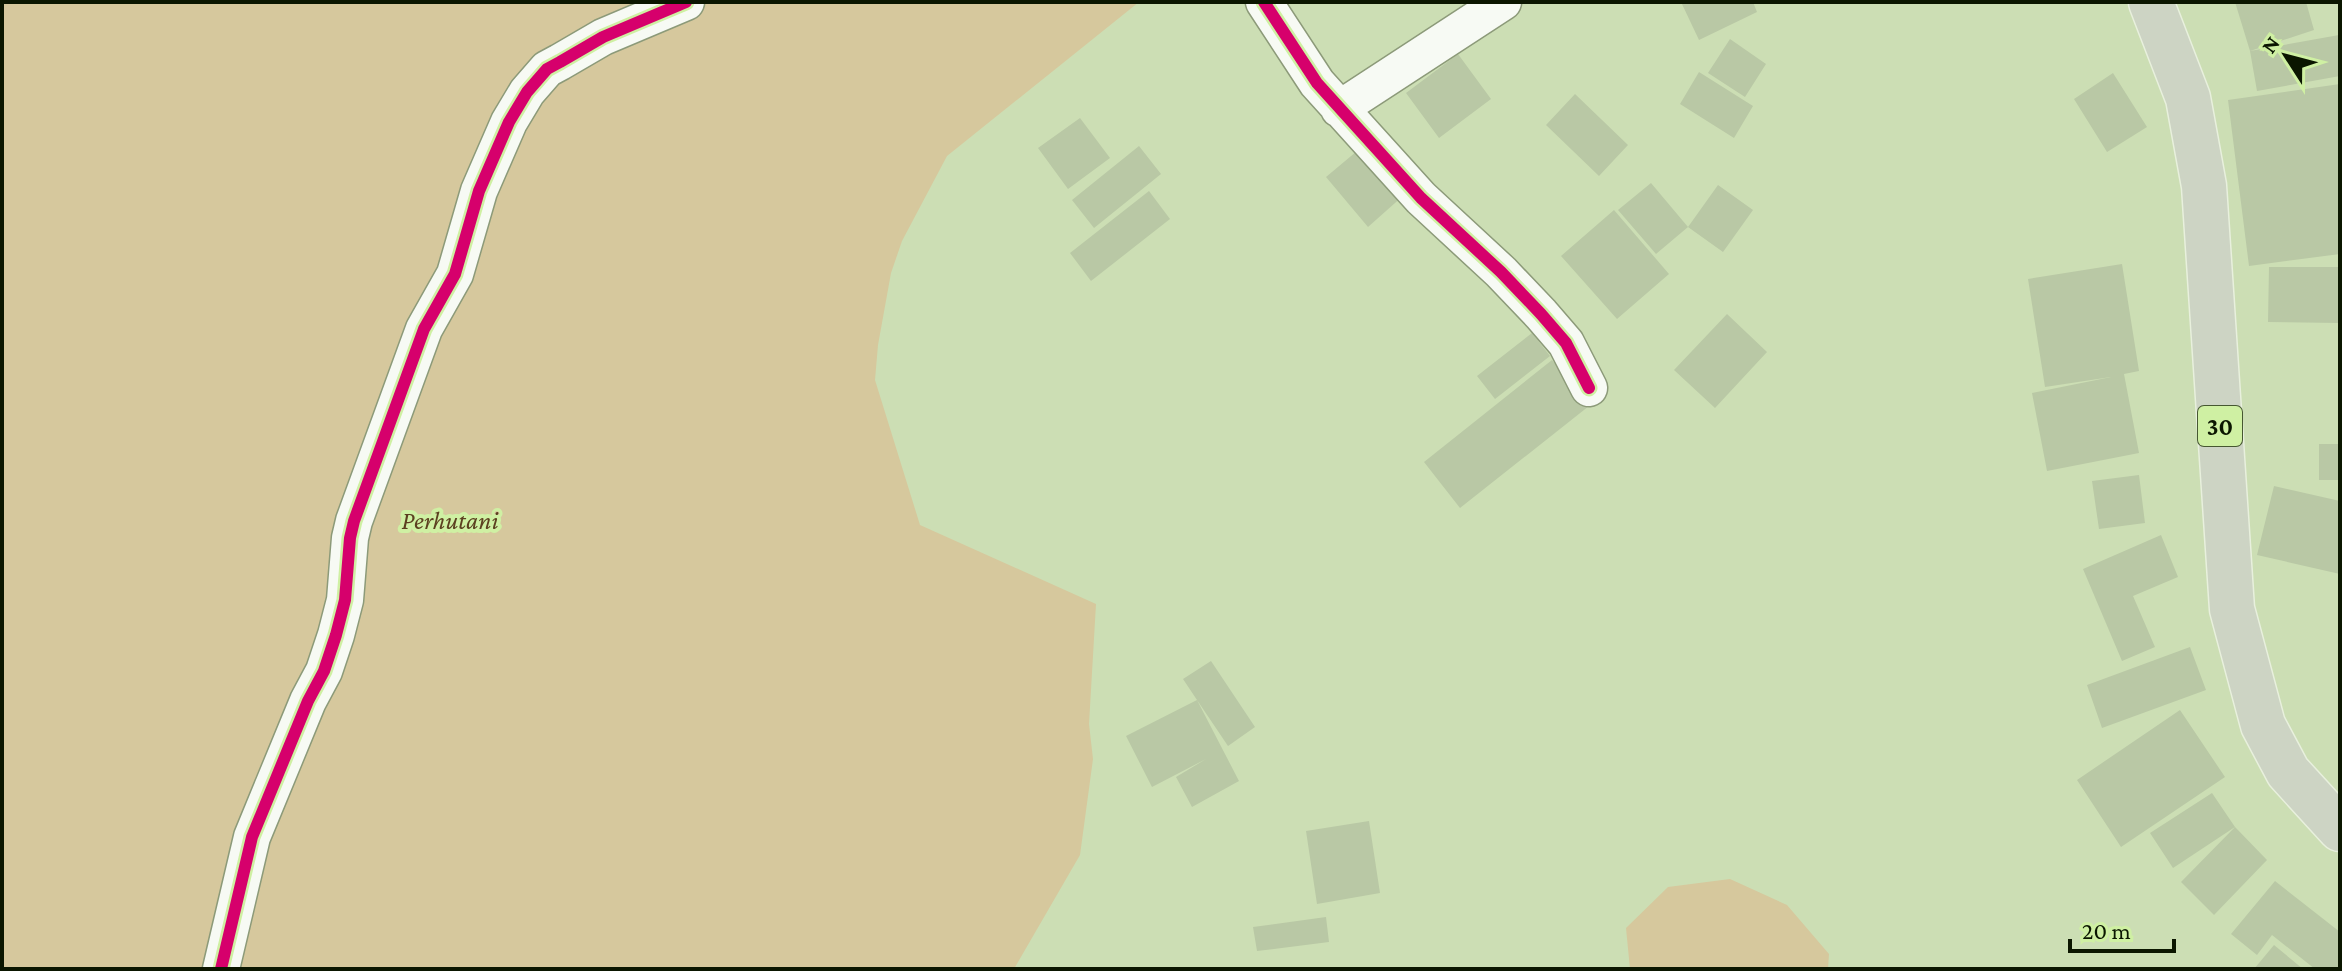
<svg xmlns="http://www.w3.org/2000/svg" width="2342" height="971" viewBox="0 0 2342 971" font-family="'Crimson Pro',serif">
<rect width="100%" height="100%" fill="#ccdeb4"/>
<path fill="#d6c89d" d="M2 2H1139L947 156 902 241 891 273 878 345 875 380 920 525 1096 604 1089 724 1093 759 1080 855 1014 969H2Z
M1730 879 1787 905 1829 954 1828 969H1630L1626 928 1668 887Z"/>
<path fill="#b9c8a5" d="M1681 2H1753L1757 12 1699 40Z
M2235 2H2306L2314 30 2250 51 2339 35 2340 76 2257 91 2250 51Z
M1730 39 1766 64 1745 97 1708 73Z
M1458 54 1491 99 1439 138 1406 93Z
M1699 72 1753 106 1734 138 1680 104Z
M2113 73 2147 127 2107 152 2074 99Z
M2340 84V254L2249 266 2228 100Z
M1575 94 1628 145 1599 176 1546 125Z
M1080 118 1110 158 1068 189 1038 148Z
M1139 146 1161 174 1094 228 1072 200Z
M1363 146 1404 195 1368 227 1326 177Z
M1651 183 1688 227 1656 254 1618 210Z
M1718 185 1753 210 1723 252 1688 227Z
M1149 191 1170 219 1091 281 1070 253Z
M1614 210 1669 274 1617 319 1561 256Z
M2122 264 2139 371 2124 374 2139 453 2047 471 2032 393 2111 377 2045 387 2028 279Z
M2269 267H2340V323L2268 322Z
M1727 314 1767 352 1715 408 1674 370Z
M1532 333 1550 356 1495 399 1477 376Z
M1552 360 1589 406 1460 508 1424 462Z
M2319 444H2340V480H2319Z
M2139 475 2145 523 2099 529 2092 481Z
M2274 486 2340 501V574L2257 555Z
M2161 535 2178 577 2133 596 2155 647 2122 661 2083 569Z
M2190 647 2206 690 2102 728 2087 685Z
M1211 661 1255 727 1228 746 1197 700 1239 781 1192 807 1176 777 1206 759 1152 787 1126 736 1197 700 1183 679Z
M2180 710 2225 777 2121 847 2077 780Z
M2212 793 2235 827 2173 868 2150 833Z
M1369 821 1380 893 1317 904 1306 831Z
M2235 827 2267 860 2214 915 2181 882Z
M2275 881 2340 932V969H2315L2272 935 2257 955 2231 934Z
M1326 917 1329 942 1257 951 1253 927Z
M2274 945 2303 969H2254Z"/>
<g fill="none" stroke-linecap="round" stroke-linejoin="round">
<defs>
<path id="street" d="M1264 2 1317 83 1421 198 1501 272 1541 314 1566 343 1589 388
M1339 109 1503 2
M221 969 252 837 308 701 324 671 336 635 345 600 350 538 354 521 424 329 455 274 479 191 509 122 527 92 547 69 560 62 603 37 686 2"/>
<path id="highway" d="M2151 2 2188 98 2204 186 2232 609 2263 725 2288 772 2340 829"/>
</defs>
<use href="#street" stroke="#8c9a79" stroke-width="39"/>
<use href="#highway" stroke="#e8f0dd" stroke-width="47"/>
<use href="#street" stroke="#f7faf4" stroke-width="36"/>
<use href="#highway" stroke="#cdd4c4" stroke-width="44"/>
<defs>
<path id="cycleway" d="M1264 2 1317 83 1421 198 1501 272 1541 314 1566 343 1589 388
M221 969 252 837 308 701 324 671 336 635 345 600 350 538 354 521 424 329 455 274 479 191 509 122 527 92 547 69 560 62 603 37 686 2"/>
</defs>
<use href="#cycleway" stroke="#cff0a3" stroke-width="17"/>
<use href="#cycleway" stroke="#d6006c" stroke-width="12"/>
</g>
<g text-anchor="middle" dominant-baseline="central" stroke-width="8" stroke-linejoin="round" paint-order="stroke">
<rect fill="#cff0a3" stroke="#465731" stroke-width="2" x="2198" y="406" width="44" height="40" rx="6"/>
<g font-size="24" font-weight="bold" fill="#0b1600">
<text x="2220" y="426">30</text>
</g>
<g font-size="26" font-style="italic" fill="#5c4020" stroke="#cff0a3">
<text x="450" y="520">Perhutani</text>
</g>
</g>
<rect width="2342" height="971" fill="none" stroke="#0b1600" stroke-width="8"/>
<g transform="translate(2286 56) rotate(306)" stroke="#cff0a3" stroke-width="6" paint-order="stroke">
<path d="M0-6L14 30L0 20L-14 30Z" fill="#0b1600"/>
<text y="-12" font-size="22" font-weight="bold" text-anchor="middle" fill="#0b1600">N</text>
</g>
<path d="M2070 939v12h104v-12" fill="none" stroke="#0b1600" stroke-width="4"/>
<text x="2082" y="939" font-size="24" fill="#0b1600" stroke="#cff0a3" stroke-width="6" paint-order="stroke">20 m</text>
</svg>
